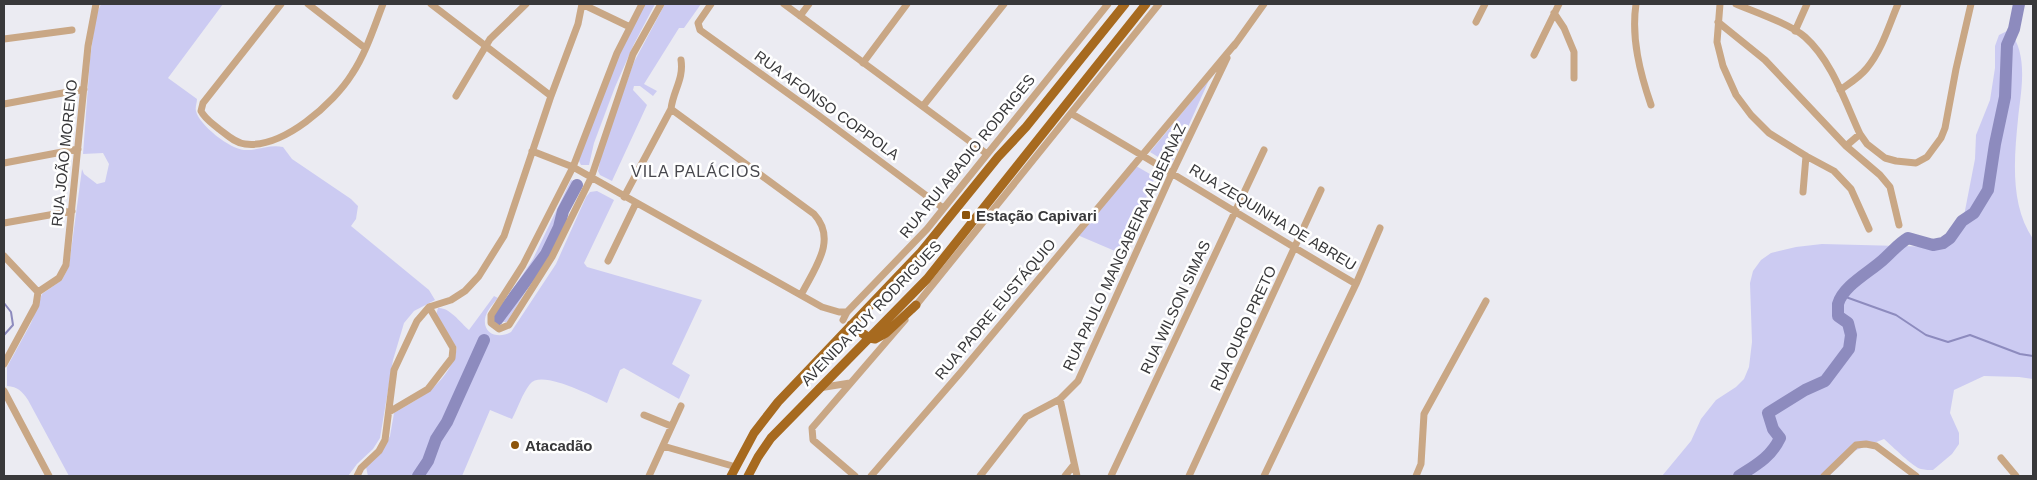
<svg xmlns="http://www.w3.org/2000/svg" width="2037" height="480" viewBox="0 0 2037 480" font-family="Arial,sans-serif">
<rect width="100%" height="100%" fill="#ebebf2"/>
<path fill="#cccbf2" d="M101 4H223L168 78 197 99C197 103 195 107 196 111 199 125 230 149 244 150 257 151 269 144 283 147L292 159 351 199 358 206 356 219 351 226 429 290 435 300 414 311 404 323 393 360 380 438 373 449 357 464 348 476H69L28 400C22 391 18 387 7 386V367L31 323 42 294 62 280 69 266 82 169 84 174 97 184 105 182 109 164 103 153 83 154 90 59 96 15Z
M645 4H655L634 44 615 87 594 143 589 165H581L578 159 617 57Z
M665 4H701L684 28H679L644 84 657 91 653 96 640 86H634L633 90 647 105 612 181 600 175 598 171 603 147 634 62Z
M2009 30C2029 55 2021 90 2018 119 2014 159 2010 205 2033 239V379L2019 377 1984 376 1954 390 1950 413 1959 433V444L1952 454 1933 470C1930 470 1925 470 1921 469 1914 468 1891 445 1884 439L1849 453 1843 463 1829 476H1662L1691 441 1701 419 1716 400 1736 387 1744 379 1749 367 1752 342 1750 283 1753 271 1761 260 1771 253 1796 247 1822 244 1939 247 1962 226 1975 159 1976 135 1990 100 1995 68V46L1999 35Z
M1209 80 1171 165 1150 152Z
M1131 163 1155 177 1122 254 1075 234Z
M571 180 581 184 554 245 507 322H500L497 318V313L533 259Z
M597 191 614 200 584 263 587 267 702 300 672 364 690 375 679 399 624 368 620 370 607 403C592 396 541 369 530 384 522 394 518 408 512 419L490 410 462 476H368L366 467 381 453 390 436 394 413C422 397 449 383 457 348L436 315 438 308C449 307 460 322 469 330L494 296 498 298C493 304 486 311 485 319 483 335 500 339 511 332L556 264 586 197 590 192Z"/>
<g fill="none" stroke-linecap="round" stroke-linejoin="round">
<path stroke="#8d8bbe" stroke-width="2" d="M1843 296 1896 315 1926 335 1948 342 1970 335 2020 354 2033 356
M4 303 11 312 13 325 4 335"/>
<path stroke="#8d8bbe" stroke-width="12" d="M497 320 546 254 559 227 563 211 577 185
M418 476 428 461 436 439 447 422 484 340
M1739 476C1756 465 1771 457 1780 438L1773 429 1768 413 1805 390 1825 381 1849 349 1851 335 1848 323 1838 316C1838 312 1838 307 1838 304 1843 285 1872 271 1885 258 1894 250 1898 244 1908 238L1933 245 1943 243 1950 238 1962 221 1974 213 1988 190 1995 144 2005 97 2007 45 2014 29 2019 4"/>
<path stroke="#c9a785" stroke-width="7" d="M281 4 203 103 201 111C205 119 212 123 219 129 227 135 235 143 245 144 283 149 334 103 352 74 366 53 374 27 383 4
M308 4 365 48
M431 4 551 96
M642 4 617 53 573 167 523 265 491 315V323L499 329 509 325 552 257 591 178 633 54 661 4
M711 4 698 23 700 30 818 115 943 208
M784 4 987 154
M1636 4C1631 38 1640 73 1651 105
M1720 4 1717 42 1723 66 1736 95 1751 115 1769 133 1806 156 1834 171 1851 189 1869 229
M1736 4C1755 12 1790 24 1805 37 1832 61 1845 102 1860 134L1867 144 1885 158 1896 161 1916 163 1927 157 1941 138 1945 128 1956 69 1971 4
M1554 13 1564 28 1574 52V78
M800 16 809 4
M1476 22 1485 4
M1718 22 1765 60 1846 146 1880 175 1890 187 1899 225
M1795 31 1807 4
M4 39 72 30
M1234 46 1264 4
M1534 55 1559 4
M863 63 907 4
M1840 90C1850 83 1860 77 1867 68 1882 50 1889 25 1898 4
M456 96 490 39 526 4
M4 104 84 89
M923 106 1004 4
M671 109 814 214C838 240 814 269 801 295
M1072 114C1167 169 1260 228 1356 284
M1846 146 1860 134
M532 151 573 167 822 307 839 312H847
M4 163 78 149
M1803 192 1806 156
M624 197 671 109C673 91 684 79 681 60
M4 223 72 211
M4 256 38 292
M608 261 636 203
M38 292 59 278 66 265 88 46 96 4
M913 309 1159 4
M843 320 847 312 927 229 1108 4
M4 364 36 305 38 292
M819 388 850 383
M4 391 49 476
M1060 399 1077 476
M389 412 428 389 452 358 453 348 429 307
M644 415 671 426
M663 446 736 467
M2001 458 2016 476
M357 476 361 468 379 451 385 440 394 370 417 321 429 307 451 300 465 291 479 276 504 236 551 96 578 24 582 4 630 27
M649 476 681 406
M855 476 813 440 812 428 905 320
M871 476 961 372 1235 44
M980 476 1026 417 1060 399 1078 381 1172 173 1227 58
M1065 476 1073 466
M1111 476 1264 150
M1189 476 1321 190
M1264 476 1356 284 1380 228
M1416 476 1421 464 1424 414 1486 301
M1824 476 1856 445 1866 444 1876 446 1916 476"/>
<path stroke="#a76a1f" stroke-width="9" d="M851 325 869 338 875 339 886 333 916 305
M731 476 754 433 778 402 921 252 998 157 1026 127 1125 4
M748 476 758 457 771 438 927 279 1146 4"/>
</g>
<g fill="#8d550a" stroke="#fff" stroke-width="2">
<rect x="961" y="210" width="10" height="10" rx="2.5"/>
<circle cx="515" cy="445" r="5"/>
</g>
<g text-anchor="middle" dominant-baseline="central" stroke-width="5" stroke-linejoin="round" paint-order="stroke">
<g font-size="15" fill="#38383a" stroke="#fff">
<text transform="translate(827 105) rotate(36)">RUA AFONSO COPPOLA</text>
<text transform="translate(64 153) rotate(-84)">RUA JOÃO MORENO</text>
<text transform="translate(967 156) rotate(-51)">RUA RUI ABADIO RODRIGES</text>
<text transform="translate(1273 217) rotate(31)">RUA ZEQUINHA DE ABREU</text>
<text transform="translate(1124 247) rotate(-65)">RUA PAULO MANGABEIRA ALBERNAZ</text>
<text transform="translate(1175 307) rotate(-65)">RUA WILSON SIMAS</text>
<text transform="translate(995 309) rotate(-50)">RUA PADRE EUSTÁQUIO</text>
<text transform="translate(871 313) rotate(-46)">AVENIDA RUY RODRIGUES</text>
<text transform="translate(1243 328) rotate(-65)">RUA OURO PRETO</text>
</g>
<g font-size="15" font-weight="bold" fill="#38383a" stroke="#fff" text-anchor="start">
<text x="976" y="215">Estação Capivari</text>
<text x="525" y="445">Atacadão</text>
</g>
<g font-size="16" letter-spacing="1" fill="#48484e" stroke="#fff">
<text x="696" y="171">VILA PALÁCIOS</text>
</g>
</g>
<rect width="2037" height="480" fill="none" stroke="#38383a" stroke-width="10"/>
</svg>
